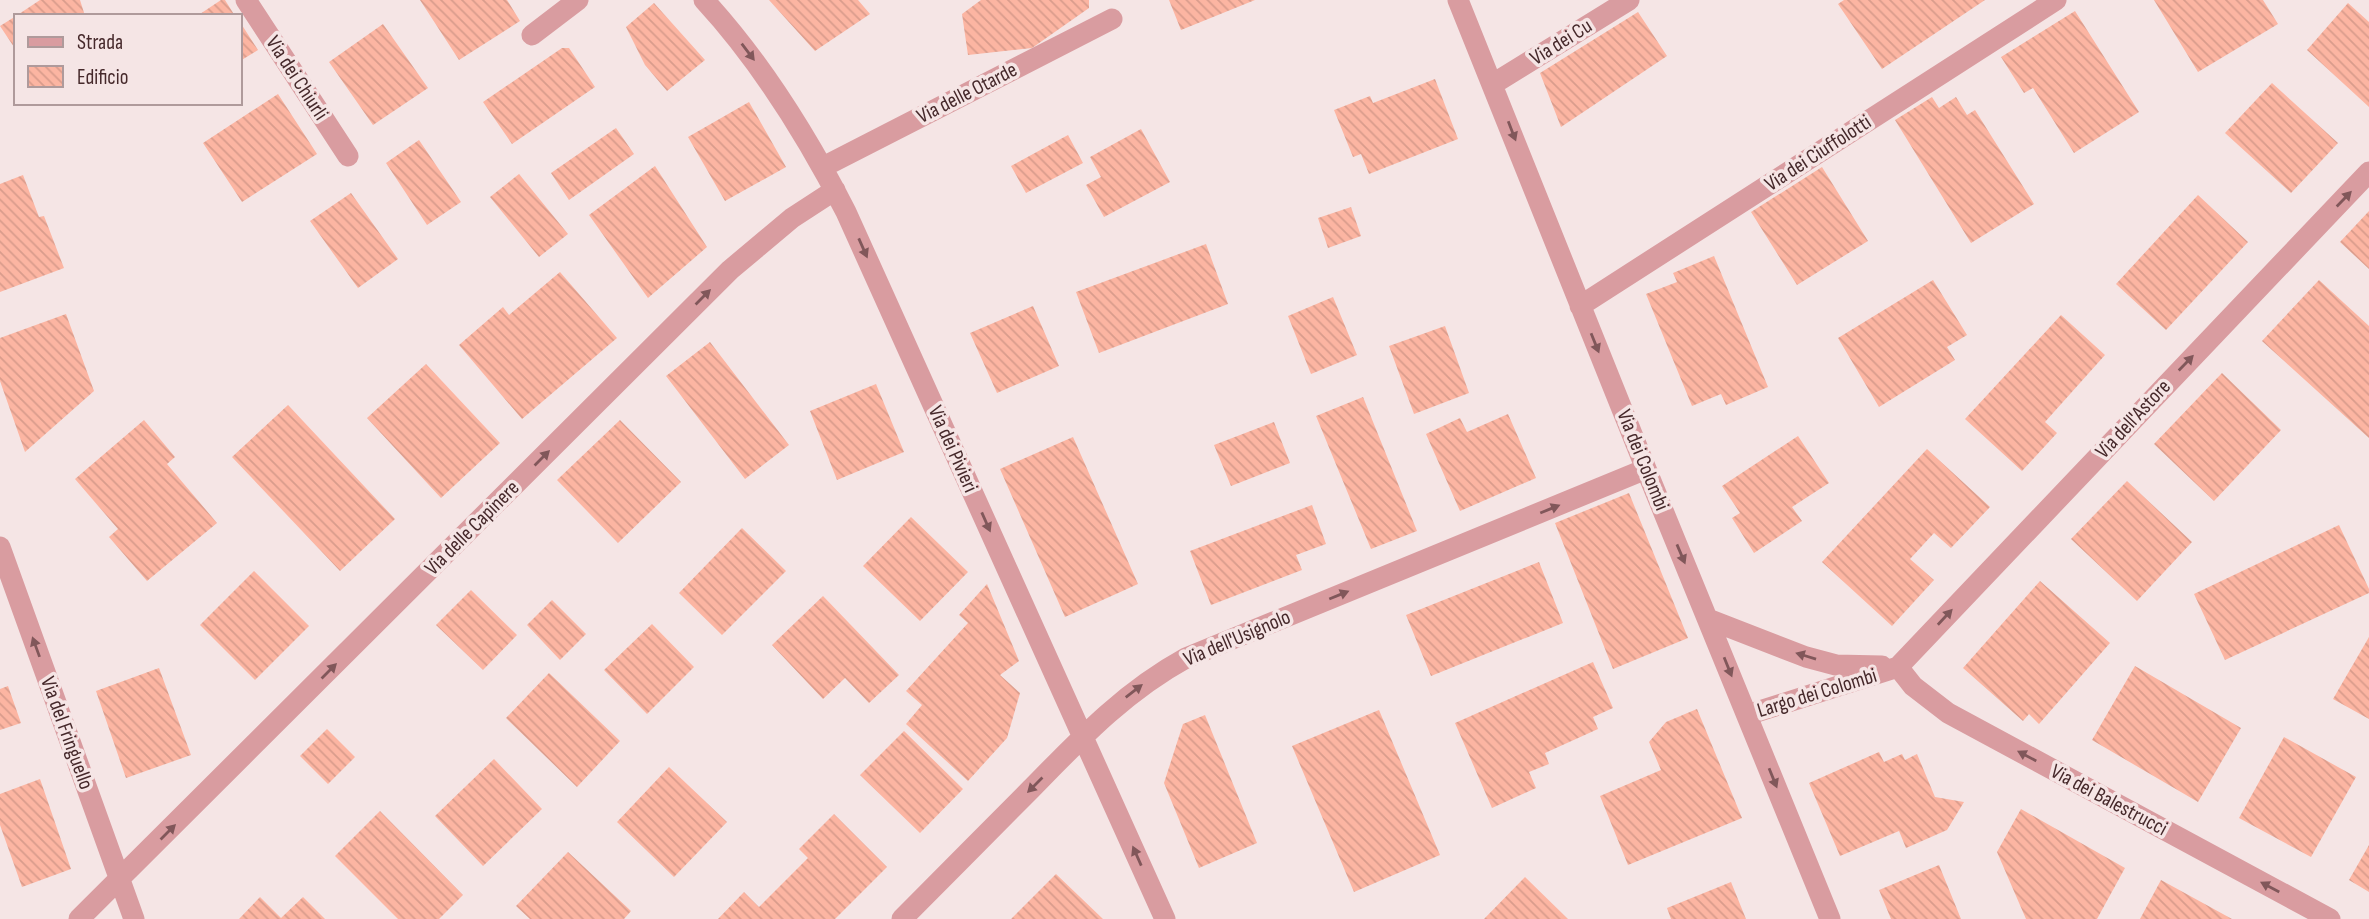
<svg xmlns="http://www.w3.org/2000/svg" width="2369" height="919" viewBox="0 0 2369 919" font-family="'Sofia Sans Condensed',sans-serif">
<defs>
<pattern id="building-back-hatch" width="6" height="6" patternUnits="userSpaceOnUse" patternTransform="scale(1.75)"><rect width="6" height="6" fill="#fcb5a2"/><path d="M-1 5l2 2M0 0l6 6M5-1l2 2" fill="none" stroke="#d99c8c"/></pattern>
</defs>
<rect width="100%" height="100%" fill="#f5e5e5"/>
<path fill="url(#building-back-hatch)" d="M40 0H80L85 16H16Z
M221 0H225L235 16H197Z
M420 0H507L520 21 459 60Z
M769 0H858L870 14 815 51Z
M981 0H1089V8L1032 48 968 55 962 14Z
M1169 0H1255L1181 30Z
M1844 0H1985L1882 69 1838 4Z
M2154 0H2263L2278 24 2198 72Z
M654 3 705 60 667 91 645 65 626 27Z
M2348 3 2369 22V107L2307 50Z
M2075 11 2139 112 2074 153 2033 88 2024 93 2001 57Z
M1638 12 1667 56 1561 127 1540 73Z
M16 16V50L0 26Z
M240 22 258 50 240 61Z
M383 24 428 88 373 125 329 62Z
M562 48H569L595 87 512 144 483 102Z
M1435 79 1458 139 1369 174 1361 154 1353 157 1334 110 1370 96 1373 103Z
M2272 83 2338 143 2291 193 2225 133Z
M278 94 317 154 242 202 203 143Z
M1932 97 1939 108 1956 97 1967 115 1975 110 2034 204 1971 243 1895 120Z
M749 102 786 167 725 201 688 137Z
M616 128 634 154 569 200 551 173Z
M1141 129 1170 182 1104 217 1086 185 1101 177 1090 157Z
M1068 135 1083 163 1026 193 1011 166Z
M419 140 461 202 427 225 386 163Z
M655 166 707 247 648 298 589 215Z
M1822 167 1868 241 1797 285 1751 212Z
M519 174 568 234 539 257 490 197Z
M23 175 39 217 44 216 64 268 0 292V184Z
M351 193 398 259 358 288 310 221Z
M2198 195 2248 242 2166 330 2116 284Z
M1351 207 1361 236 1328 248 1318 218Z
M2369 211V269L2340 242Z
M1206 244 1228 304 1099 353 1076 292Z
M1714 256 1768 387 1726 405 1721 394 1692 406 1646 294 1677 282 1673 273Z
M560 272 617 338 522 419 459 345 503 307 509 315Z
M1933 280 1967 335 1947 347 1955 360 1879 407 1838 338Z
M2319 280 2369 326V438L2262 341Z
M1333 297 1357 355 1311 374 1288 316Z
M1033 306 1059 366 997 393 970 333Z
M66 314 94 391 25 452 0 381V338Z
M2061 315 2105 355 2045 422 2057 433 2022 471 1965 419Z
M1445 326 1469 393 1414 414 1389 346Z
M710 342 789 445 745 479 666 376Z
M426 364 500 443 441 498 367 418Z
M2222 373 2281 430 2214 501 2154 444Z
M876 384 904 452 837 480 810 411Z
M1363 397 1417 531 1371 549 1316 416Z
M288 405 395 519 340 571 232 457Z
M1508 414 1536 478 1460 511 1426 434 1460 418 1467 432Z
M144 420 175 457 167 464 217 523 147 581 109 537 118 529 75 479Z
M620 420 681 482 618 543 557 480Z
M1274 422 1290 463 1231 486 1214 445Z
M1798 436 1829 483 1792 507 1802 521 1754 553 1732 518 1740 513 1722 486Z
M1073 437 1138 584 1065 617 1000 469Z
M1927 449 1990 507 1951 548 1934 533 1910 559 1934 580 1892 626 1822 562Z
M2127 481 2192 542 2137 601 2071 539Z
M1629 493 1688 638 1613 669 1555 523Z
M1312 505 1326 544 1296 555 1302 570 1211 605 1190 551Z
M911 517 968 572 920 621 863 566Z
M2339 525 2369 589V593L2225 660 2194 594Z
M742 528 786 571 722 635 679 593Z
M1539 562 1563 623 1431 676 1406 615Z
M254 571 309 626 255 680 200 625Z
M2040 581 2110 643 2039 724 2029 714 2023 721 1963 668Z
M987 584 1019 661 1000 675 1020 693 1007 738 968 781 906 724 922 705 906 691 968 623 959 615Z
M471 590 517 635 483 670 436 625Z
M823 596 899 675 869 703 845 678 823 699 772 645Z
M552 600 586 634 560 660 527 625Z
M652 624 694 667 647 714 604 670Z
M2369 637V719L2333 699Z
M1593 662 1613 708 1593 717 1598 729 1545 753 1549 764 1529 772 1536 788 1492 808 1455 723Z
M2135 666 2241 728 2198 802 2092 740Z
M159 668 191 755 126 778 96 691Z
M549 673 620 741 577 787 506 718Z
M8 686 21 723 0 730V689Z
M1697 709 1742 818 1628 865 1600 796 1661 770 1649 742 1666 722Z
M1379 710 1440 855 1354 892 1292 746Z
M1205 715 1257 843 1199 868 1164 783 1183 724Z
M327 729 355 757 328 784 300 756Z
M904 731 963 789 920 833 860 775Z
M2284 737 2356 777 2311 857 2239 818Z
M1879 752 1884 762 1902 754 1905 760 1917 754 1935 797 1964 802 1947 830 1906 848 1899 831 1840 856 1809 783Z
M494 759 542 809 483 866 435 816Z
M669 767 727 822 674 877 617 822Z
M40 779 71 869 22 887 0 825V794Z
M2021 809 2125 868 2097 919H2026L1997 852Z
M380 811 463 895 439 919H398L335 856Z
M834 814 887 867 835 919H718L744 892 759 907 808 858 799 849Z
M2369 845V892L2349 880Z
M568 852 631 911 624 919H530L516 906Z
M1939 865 1961 919H1891L1879 890Z
M1056 874 1103 919H1011Z
M1525 877 1568 919H1484Z
M2161 880 2232 919H2140Z
M1731 882 1746 919H1671L1667 908Z
M260 897 281 918 303 897 325 919H239Z"/>
<g fill="none" stroke-linecap="round" stroke-linejoin="round">
<path stroke="#d99ca0" stroke-width="21" d="M246 0 348 156
M704 0C762 63 807 136 846 212L1165 919
M1458 0 1646 469 1830 919
M532 35 578 0
M1493 84 1629 0
M823 167 1112 19
M1580 306 2056 0
M0 547 134 919
M1708 619 1806 657 1836 665 1882 666
M1898 667 1913 686 1948 713 2330 919
M1747 715 1898 667 2369 172
M79 919 730 270 792 218 835 190
M902 919C945 876 988 832 1031 789 1080 739 1124 692 1186 658L1646 469"/>
</g>
<defs><path id="oneway-solid" d="M-6-.8H1V-3.2L6.5 0L1 3.2V.8H-6Z" transform="scale(1.75)"/></defs>
<g fill="#81575a">
<use href="#oneway-solid" transform="translate(748 52) rotate(53)"/>
<use href="#oneway-solid" transform="translate(1512 131) rotate(69)"/>
<use href="#oneway-solid" transform="translate(2344 199) rotate(-46)"/>
<use href="#oneway-solid" transform="translate(863 248) rotate(66)"/>
<use href="#oneway-solid" transform="translate(703 297) rotate(-45)"/>
<use href="#oneway-solid" transform="translate(1595 343) rotate(68)"/>
<use href="#oneway-solid" transform="translate(2186 363) rotate(-46)"/>
<use href="#oneway-solid" transform="translate(542 458) rotate(-45)"/>
<use href="#oneway-solid" transform="translate(1550 509) rotate(-22)"/>
<use href="#oneway-solid" transform="translate(986 522) rotate(66)"/>
<use href="#oneway-solid" transform="translate(1681 554) rotate(67)"/>
<use href="#oneway-solid" transform="translate(1339 595) rotate(-22)"/>
<use href="#oneway-solid" transform="translate(1945 617) rotate(-47)"/>
<use href="#oneway-solid" transform="translate(36 647) rotate(-110)"/>
<use href="#oneway-solid" transform="translate(1806 656) rotate(-163)"/>
<use href="#oneway-solid" transform="translate(1728 667) rotate(68)"/>
<use href="#oneway-solid" transform="translate(329 671) rotate(-45)"/>
<use href="#oneway-solid" transform="translate(1134 691) rotate(-38)"/>
<use href="#oneway-solid" transform="translate(2027 756) rotate(-152)"/>
<use href="#oneway-solid" transform="translate(1773 778) rotate(68)"/>
<use href="#oneway-solid" transform="translate(1035 785) rotate(135)"/>
<use href="#oneway-solid" transform="translate(168 832) rotate(-45)"/>
<use href="#oneway-solid" transform="translate(1137 856) rotate(-114)"/>
<use href="#oneway-solid" transform="translate(2270 887) rotate(-152)"/>
</g>
<g text-anchor="middle" dominant-baseline="central" stroke-width="7" stroke-linejoin="round" paint-order="stroke">
<g font-size="21" fill="#46292b" stroke="#f5e5e5">
<text transform="translate(1561 42) rotate(-32)">Via dei Cu</text>
<text transform="translate(297 78) rotate(57)">Via dei Chiurli</text>
<text transform="translate(967 93) rotate(-27)">Via delle Otarde</text>
<text transform="translate(1818 153) rotate(-33)">Via dei Ciuffolotti</text>
<text transform="translate(2133 419) rotate(-47)">Via dell'Astore</text>
<text transform="translate(953 449) rotate(66)">Via dei Pivieri</text>
<text transform="translate(1643 460) rotate(68)">Via dei Colombi</text>
<text transform="translate(472 528) rotate(-45)">Via delle Capinere</text>
<text transform="translate(1237 638) rotate(-23)">Via dell'Usignolo</text>
<text transform="translate(1817 693) rotate(-17)">Largo dei Colombi</text>
<text transform="translate(67 733) rotate(70)">Via del Fringuello</text>
<text transform="translate(2109 800) rotate(28)">Via dei Balestrucci</text>
</g>
</g>
<rect x="14" y="14" width="228" height="91" fill="#f5e5e5" stroke="#af9a9b" stroke-width="2"/>
<rect x="28" y="37" width="35" height="10" fill="#d99ca0" stroke="#af9a9b" stroke-width="2"/>
<text x="77" y="49" font-size="21" fill="#46292b">Strada</text>
<rect x="28" y="66" width="35" height="21" fill="url(#building-back-hatch)" stroke="#af9a9b" stroke-width="2"/>
<text x="77" y="84" font-size="21" fill="#46292b">Edificio</text>
</svg>
